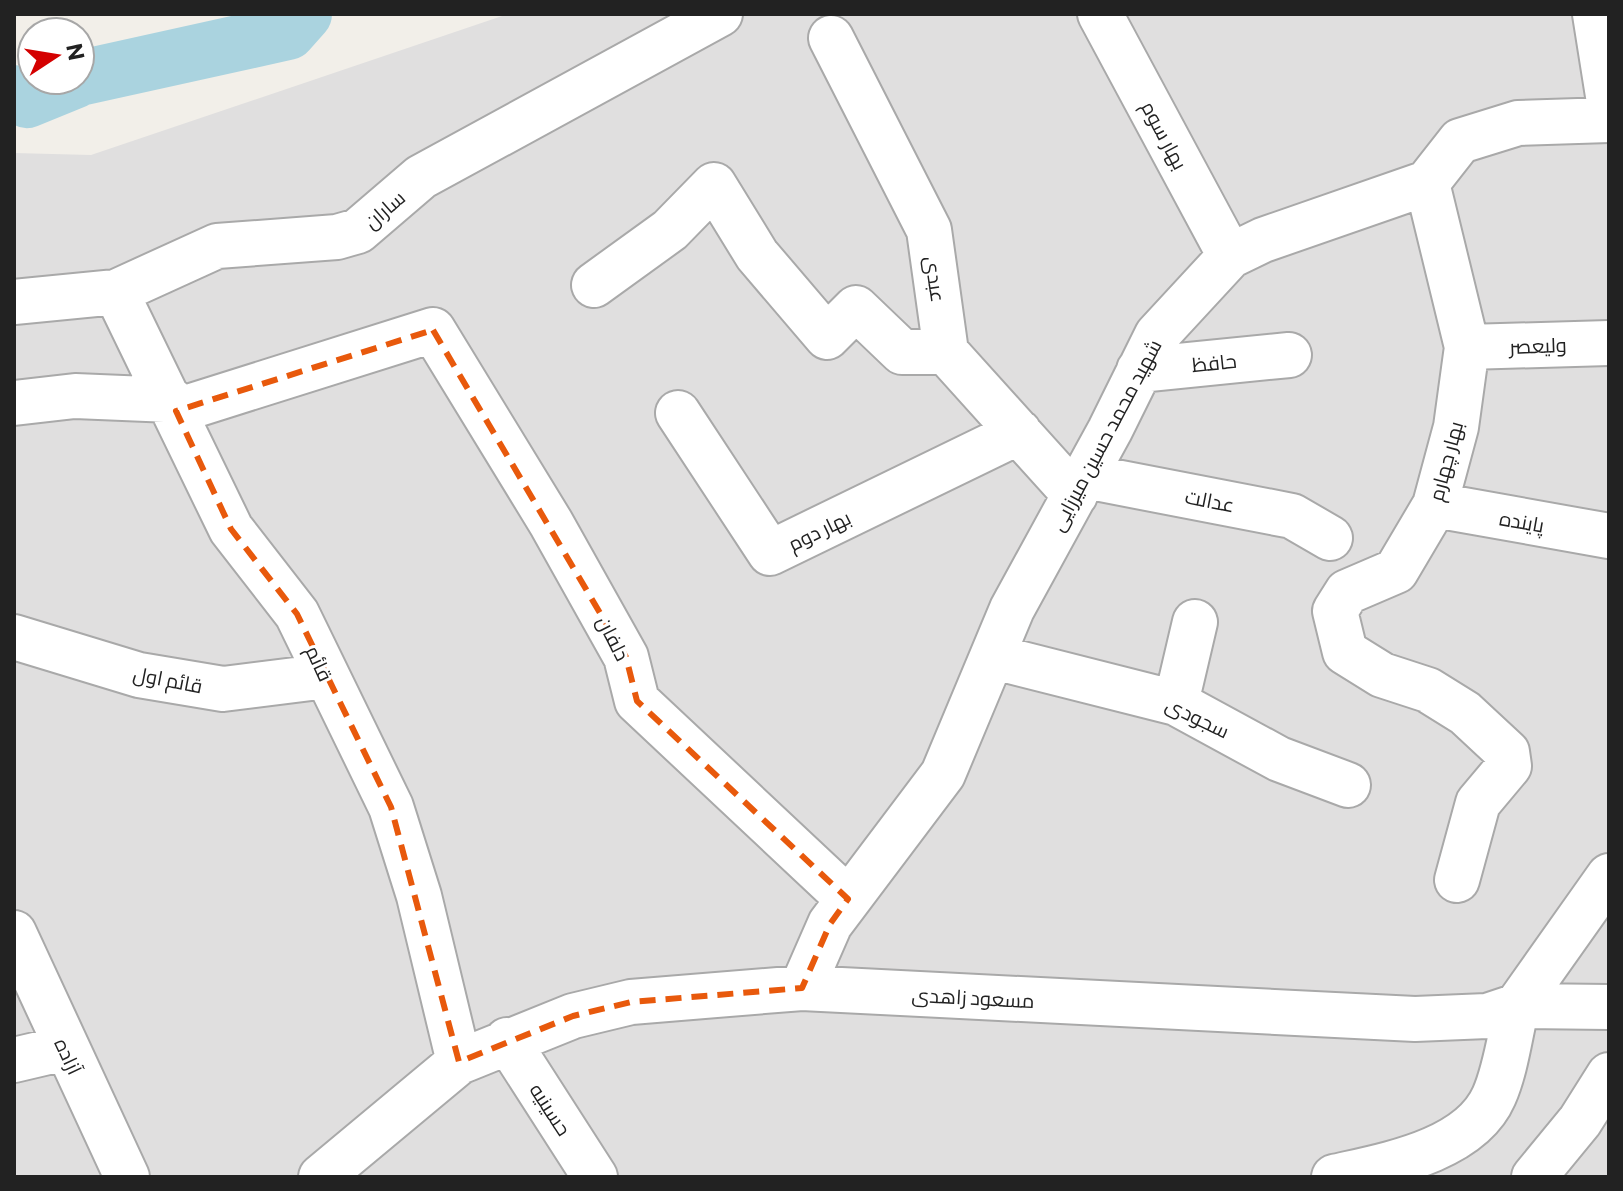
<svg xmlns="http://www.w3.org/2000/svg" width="1623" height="1191" viewBox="0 0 1623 1191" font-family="Commissioner,Cairo,sans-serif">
<rect width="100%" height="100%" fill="#f2efe9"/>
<path fill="#e0dfdf" d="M508 14H1609V1177H14V153L91 155Z"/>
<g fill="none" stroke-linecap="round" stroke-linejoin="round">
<path stroke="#aad3df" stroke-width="56" d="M80 78 288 32 304 14
M14 93 27 100 76 80"/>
<defs>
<path id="minor" d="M1100 14 1230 256
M1595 14 1609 102
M831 38 929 230 946 352 1075 495
M1427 183 1467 347 1456 427 1435 505 1396 571 1347 592 1335 611 1345 652 1382 675 1428 690 1465 713 1507 752 1509 766 1478 803 1457 880
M594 285 670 230 714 185 757 255 827 337 856 308 902 352H946
M116 292 231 529 297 614 391 807 419 896 459 1062
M14 302 116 292 217 246 337 237 358 231 421 177 720 14
M1467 347 1609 343
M1139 370 1289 355
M14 403 75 396 171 400
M176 411 433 330 551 523 626 657 637 701 848 899
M678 413 770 553 1019 432
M1085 476 1292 516 1330 538
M1435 505 1609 536
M14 637 139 675 223 689 327 676
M994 657 1176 703 1279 759 1348 785
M1176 703 1195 622
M14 933 127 1177
M802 988 830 924 943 774 1012 609 1110 430 1157 335 1230 256 1263 240 1427 183 1460 141 1518 123 1609 120
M507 1040 595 1177
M14 1060 65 1048
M321 1177 459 1062 573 1016 631 1002 802 988 1415 1019 1487 1016 1517 1006 1609 876
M1334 1177C1386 1165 1470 1151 1494 1096 1506 1069 1510 1034 1517 1006L1609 1007
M1534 1177 1580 1121 1609 1075"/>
</defs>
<use href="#minor" stroke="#a9a9a9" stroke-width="48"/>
<use href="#minor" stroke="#fff" stroke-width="44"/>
</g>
<path fill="none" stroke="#e8590c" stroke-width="6" stroke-dasharray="16 10" stroke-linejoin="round" d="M433 330 626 657 637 701 848 899 830 924 802 988 631 1002 573 1016 459 1062 391 807 297 614 231 529 176 411Z"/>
<g text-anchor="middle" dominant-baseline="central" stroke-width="6" stroke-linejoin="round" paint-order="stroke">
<g font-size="20" fill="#222" stroke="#fff">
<text transform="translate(1165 135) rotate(62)">بهار سوم</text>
<text transform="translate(384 209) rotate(-41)">ساران</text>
<text transform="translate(936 279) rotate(82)">عبدی</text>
<text transform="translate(1538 345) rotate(-2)">ولیعصر</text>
<text transform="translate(1214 362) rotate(-6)">حافظ</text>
<text transform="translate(1105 435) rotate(-62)">شهید محمد حسین میرزایی</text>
<text transform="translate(1445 461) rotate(-75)">بهار چهارم</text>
<text transform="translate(1210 500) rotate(11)">عدالت</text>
<text transform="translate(1522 521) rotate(10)">پاینده</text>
<text transform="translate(819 530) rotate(-26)">بهار دوم</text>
<text transform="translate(614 638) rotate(63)">دلفان</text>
<text transform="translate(320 663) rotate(65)">قائم</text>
<text transform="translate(168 679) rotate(11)">قائم اول</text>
<text transform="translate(1198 717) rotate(26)">سجودی</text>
<text transform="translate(973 997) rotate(3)">مسعود زاهدی</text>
<text transform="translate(69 1056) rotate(65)">آزاده</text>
<text transform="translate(551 1109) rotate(57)">حسینیه</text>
</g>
</g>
<rect width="1623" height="1191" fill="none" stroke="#222222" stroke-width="32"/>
<g transform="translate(56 56) rotate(78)"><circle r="38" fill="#ffffff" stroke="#a7a7a7" stroke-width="2"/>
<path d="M0-6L14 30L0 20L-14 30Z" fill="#d40000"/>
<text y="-12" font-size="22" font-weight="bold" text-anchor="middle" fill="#222222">N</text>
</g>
</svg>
